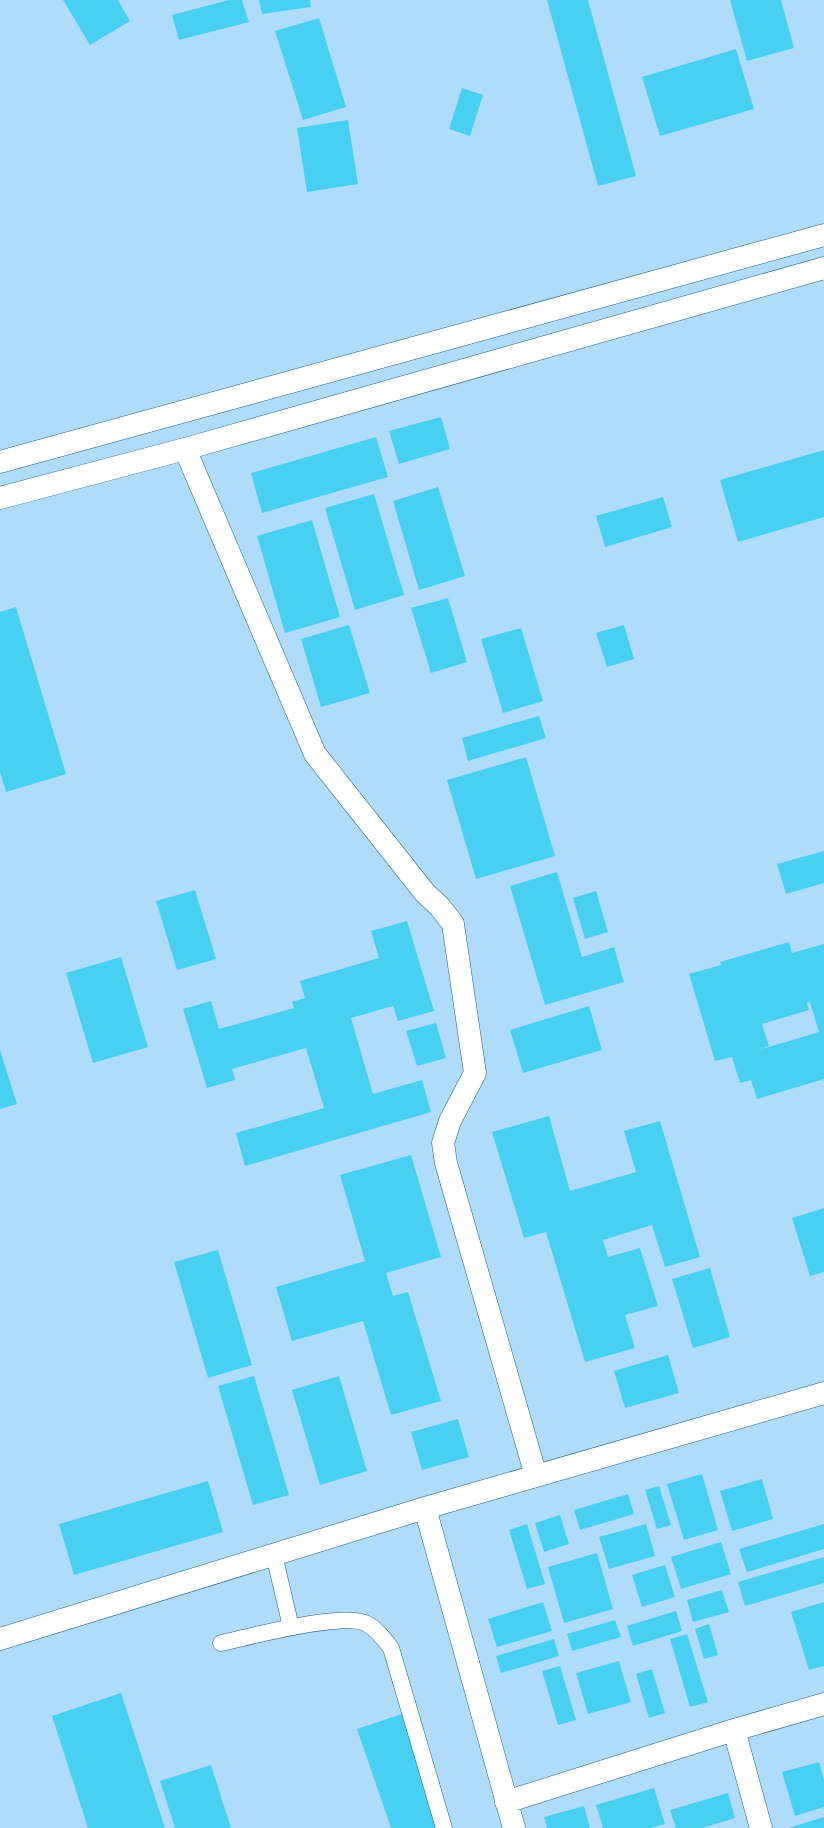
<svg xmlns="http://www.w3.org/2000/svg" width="824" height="1828" viewBox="0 0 824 1828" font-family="'Asap Condensed',sans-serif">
<rect width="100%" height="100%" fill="#afdcfb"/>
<path fill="#48d0f3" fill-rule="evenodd" d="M63 0H118L130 21 90 45Z
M229 0H242L249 22 179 40 172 15Z
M259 0H310L311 7 262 14Z
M547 0H588L636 176 598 186Z
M730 0H781L794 48 747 61Z
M319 18 346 107 303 120 275 31Z
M736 49 754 109 660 136 642 77Z
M462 88 483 95 470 136 449 129Z
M348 120 358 184 307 192 297 128Z
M441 417 450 449 399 464 389 431Z
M376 437 388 477 262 513 251 473Z
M824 450V517L738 542 720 480Z
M438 487 465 576 419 590 393 501Z
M374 494 404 595 355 610 325 508Z
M663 497 672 527 605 547 596 516Z
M312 520 340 617 285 633 257 536Z
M448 598 467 662 431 673 411 608Z
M16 607 66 774 6 792 0 772V612Z
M349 625 370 693 321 707 301 639Z
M624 625 634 659 607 667 596 633Z
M521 628 543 701 503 713 481 639Z
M539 716 546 738 468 761 462 738Z
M526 757 555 856 476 879 447 780Z
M824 851V883L786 894 777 864Z
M557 872 582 957 614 947 624 982 545 1005 510 886Z
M195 890 216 959 177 970 156 901Z
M596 891 608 932 585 939 573 898Z
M407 921 434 1011 398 1021 393 1006 351 1018 373 1094 422 1080 431 1112 245 1166 236 1133 324 1108 306 1048 232 1069 235 1080 207 1088 183 1009 211 1001 219 1029 294 1008 292 1002 305 998 300 981 379 958 371 931Z
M789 942 792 953 824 944V1079L757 1099 751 1080 740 1083 732 1057 715 1061 689 974 721 965 720 962ZM810 1002 819 1032 759 1050 769 1046 762 1024 809 1010 807 1003Z
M121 957 148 1047 93 1063 66 973Z
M589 1006 602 1050 523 1073 510 1030Z
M436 1023 446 1058 417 1066 406 1031Z
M0 1050 17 1104 0 1109Z
M549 1116 570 1191 636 1172 624 1131 660 1121 700 1257 665 1267 652 1225 603 1240 608 1257 640 1248 658 1306 625 1315 635 1348 585 1362 546 1232 524 1238 492 1132Z
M411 1155 441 1257 386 1273 393 1296 408 1292 441 1401 391 1415 363 1321 292 1341 276 1287 365 1261 340 1175Z
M824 1208V1272L810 1276 792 1218Z
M218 1250 252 1365 208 1378 174 1262Z
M710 1268 730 1337 693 1348 672 1279Z
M668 1355 679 1393 625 1408 614 1371Z
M254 1376 289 1495 253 1505 218 1386Z
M339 1376 367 1471 320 1485 292 1390Z
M458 1419 469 1457 422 1470 411 1432Z
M702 1474 718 1530 684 1540 667 1484Z
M762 1479 773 1519 732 1531 720 1491Z
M208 1481 223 1532 74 1575 59 1524Z
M659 1486 671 1525 657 1529 645 1490Z
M628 1494 634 1514 580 1530 574 1510Z
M560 1515 569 1544 544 1552 535 1523Z
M527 1524 545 1584 527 1589 509 1530Z
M646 1524 655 1556 609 1569 599 1537Z
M824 1524V1549L747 1572 739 1549Z
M721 1542 731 1574 681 1589 671 1557Z
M597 1553 613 1609 564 1623 548 1567Z
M824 1557V1583L745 1606 738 1582Z
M665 1565 675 1597 642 1607 632 1575Z
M722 1590 729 1612 693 1622 687 1600Z
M543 1602 552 1631 497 1647 488 1619Z
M824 1602V1666L809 1670 791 1612Z
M676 1611 682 1631 633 1646 627 1626Z
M615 1620 621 1637 572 1651 567 1634Z
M709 1624 718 1655 704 1659 695 1629Z
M687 1634 708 1702 690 1707 670 1639Z
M554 1639 559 1656 501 1673 496 1656Z
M619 1661 631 1702 588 1714 576 1673Z
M560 1666 576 1720 558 1725 542 1671Z
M652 1669 665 1713 649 1718 636 1674Z
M121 1693 165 1828H88L52 1716Z
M402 1714 441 1828H391L357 1729Z
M819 1762 824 1780V1807L795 1816 782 1772Z
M211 1765 231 1828H175L160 1781Z
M654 1788 665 1824 651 1828H603L596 1805Z
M728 1793 735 1818 702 1828H676L670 1810Z
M584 1806 590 1828H547L544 1817Z
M824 1817V1828H789Z"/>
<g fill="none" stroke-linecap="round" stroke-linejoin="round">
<defs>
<path id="lane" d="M274 1555 291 1627
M221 1643C249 1637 345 1611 367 1624 377 1629 384 1639 391 1648L444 1828"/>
<path id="street" d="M185 449 315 754 425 893 440 907 453 924 475 1073 450 1121 443 1143 446 1163 536 1476
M425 1508 514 1828
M0 1639 425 1508 824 1393
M734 1730 761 1828
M506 1802 734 1730 824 1704"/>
<path id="secondary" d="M0 462 824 235
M0 498 185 449 824 268"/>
</defs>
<use href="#lane" stroke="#215e83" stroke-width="17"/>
<use href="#street" stroke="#215e83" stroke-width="23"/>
<use href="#secondary" stroke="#215e83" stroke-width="23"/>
<use href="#lane" stroke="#fff" stroke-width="16"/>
<use href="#street" stroke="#fff" stroke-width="22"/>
<use href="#secondary" stroke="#fff" stroke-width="22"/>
</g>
</svg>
